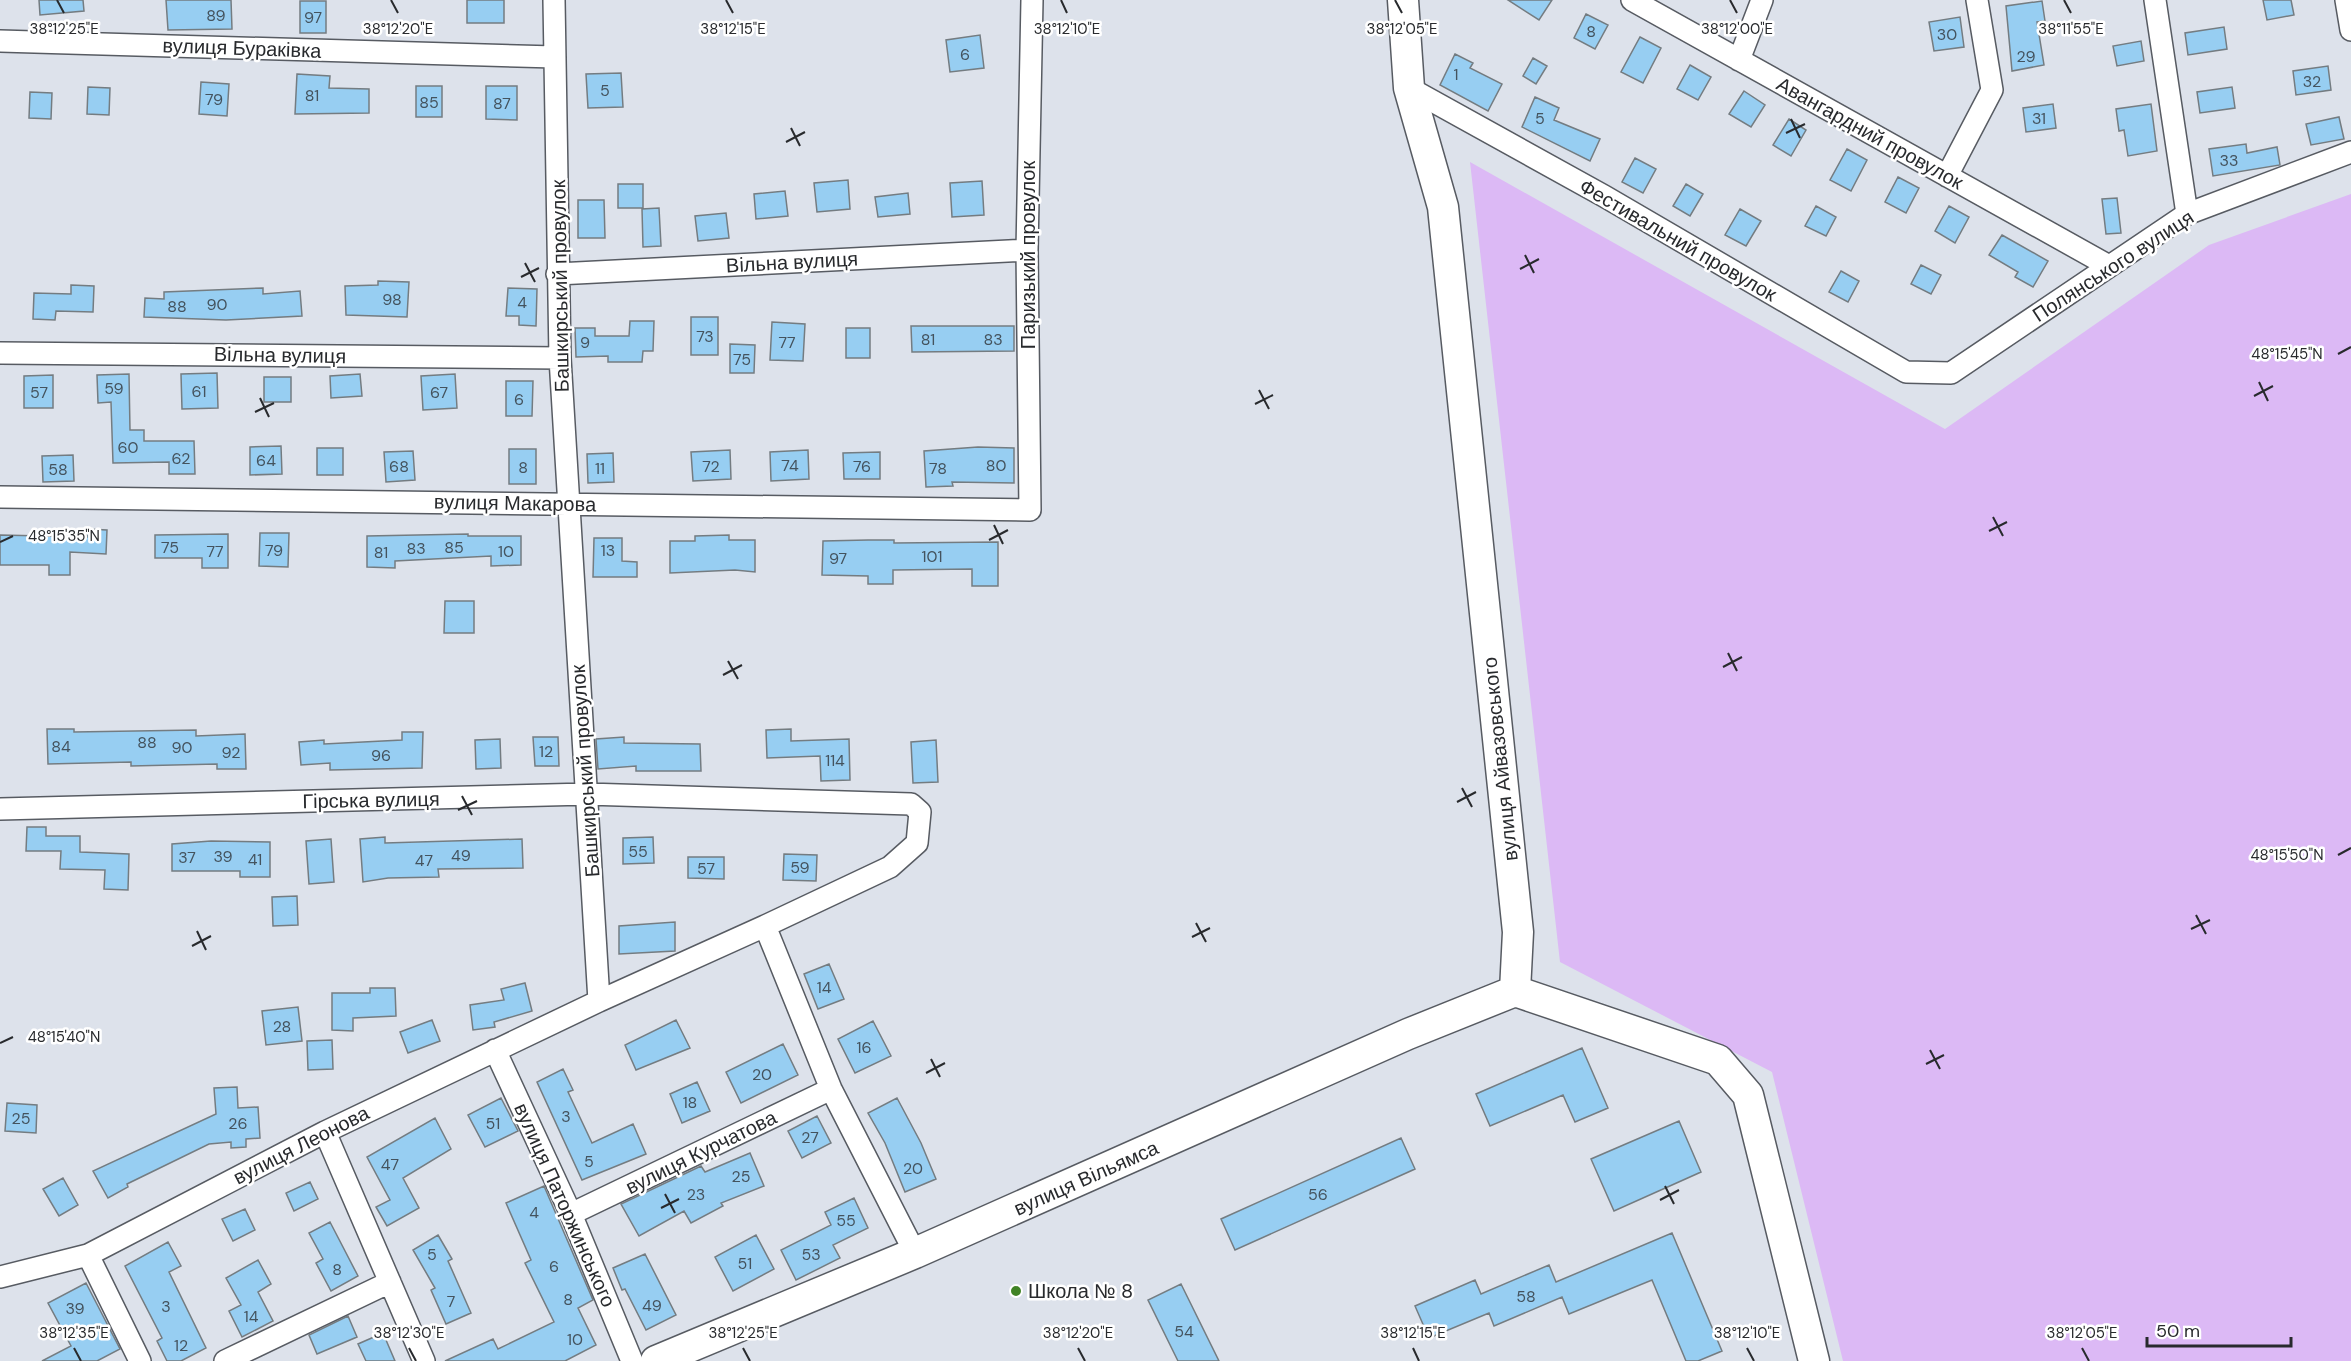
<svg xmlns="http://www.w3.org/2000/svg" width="2351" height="1361" viewBox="0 0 2351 1361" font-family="'DM Sans',sans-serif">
<rect width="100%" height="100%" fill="#dde2eb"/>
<path fill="#dcb9f5" d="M1470 162 1945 429 2209 245 2351 194V1361H1843L1772 1072 1560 962Z"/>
<path fill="#97cef2" stroke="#747c81" stroke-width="1.5" d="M39 0H83L84 11 40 15Z
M166 0H231L232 29 168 30Z
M467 0H504V23H467Z
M1508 0H1552L1539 20Z
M2263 0H2291L2294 15 2267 20Z
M300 1H326V33H300Z
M2042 1 2045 21 2037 22 2044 65 2012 71 2006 6Z
M1586 14 1608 25 1595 49 1574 38Z
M1960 17 1964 47 1934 51 1929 22Z
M2224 27 2227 49 2188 55 2185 33Z
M980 35 984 68 950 72 946 40Z
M1640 37 1661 48 1643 83 1621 72Z
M2141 41 2144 61 2117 66 2113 46Z
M1455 54 1473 63 1470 68 1502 84 1488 111 1440 85Z
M1533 58 1547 66 1536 84 1523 76Z
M1690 65 1711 77 1698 100 1677 89Z
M2328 66 2331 90 2296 95 2293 71Z
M621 73 623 107 588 108 586 74Z
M297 74 330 76 329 88 369 89V113L295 114Z
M201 82 229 84 227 116 199 114Z
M416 86H442V117H416Z
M486 86H517V120L486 119Z
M88 87 110 88 109 115 87 114Z
M2232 87 2235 108 2200 113 2197 92Z
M1744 91 1765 105 1751 127 1729 114Z
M30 92 52 93 51 119 29 118Z
M1535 97 1559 108 1554 120 1600 139 1590 161 1522 127Z
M2053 104 2056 128 2026 132 2023 108Z
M2151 104 2157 151 2128 156 2124 130 2119 131 2116 109Z
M2339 117 2344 139 2311 145 2306 124Z
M1789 119 1806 130 1791 156 1773 145Z
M2246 144 2247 153 2277 147 2280 165 2213 176 2209 149Z
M1847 149 1867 160 1851 191 1830 180Z
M1635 158 1656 169 1643 193 1622 182Z
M1898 177 1919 188 1906 213 1885 202Z
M848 180 850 209 817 212 814 183Z
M982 181 984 215 952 217 950 183Z
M618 184H643V208H618Z
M1686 184 1703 194 1690 216 1673 206Z
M785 191 788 216 756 219 754 194Z
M908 193 910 214 878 217 875 197Z
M2117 198 2121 233 2106 234 2102 199Z
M578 200H604L605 238H578Z
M1816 206 1836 217 1826 236 1805 226Z
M1949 206 1969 217 1955 243 1935 231Z
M659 208 661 246 643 247 642 209Z
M1740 209 1761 221 1746 246 1725 235Z
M726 213 729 238 698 241 695 216Z
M2002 235 2048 261 2033 287 2015 277 2018 272 1989 255Z
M1921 265 1941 275 1931 294 1911 284Z
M1841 271 1859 281 1848 302 1829 292Z
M378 281 409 282 407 317 346 315 345 286 378 285Z
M71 285 94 286 93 312 56 311 55 320 33 319 34 293 71 294Z
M263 288V294L300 291 302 316 226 320 144 317 145 298 164 299V292Z
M508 288 537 289 536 326 519 325V316H506Z
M691 317H718V355H691Z
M630 321H654L653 351H643L642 362H608V356L576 357 575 328H595V336H629Z
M772 322 805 324 803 361 770 360Z
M911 326H1014V351L912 352Z
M846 328H870V358H846Z
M730 344 755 345 754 373H730Z
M217 373 218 408 182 409 181 374Z
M129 374 130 430H144V441H194L195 474H169V462L113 463 111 402 98 403 97 375Z
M360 374 362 396 331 398 330 376Z
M455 374 457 408 423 410 421 376Z
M53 375V408H24V376Z
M264 377H291V402H264Z
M506 381H533L532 416H506Z
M281 446 282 474 250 475V447Z
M978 447 1014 448V483L952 482 953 486 926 487 924 451Z
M317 448H343V475H317Z
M509 449H536V484H509Z
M730 450 731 479 693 481 691 452Z
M808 450 809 479 771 481 770 452Z
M413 451 415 480 386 482 384 452Z
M880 452V479H844L843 453Z
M613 453 614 482 588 483 587 454Z
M73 455 74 481 43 482 42 456Z
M87 529 107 530 106 554 70 552V575H49V565H0V535L87 537Z
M260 533H289L288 567 259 566Z
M228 534V568H202V558H155V535Z
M468 534V536H521V565L491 566V556L395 561V568L367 567V536Z
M729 535V540H755V572L735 570 670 573V541H695V536Z
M594 538H622V561L637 562V577H593Z
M868 540H894V543L998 542V586H972V569L893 570V584H868V576L822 575 823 541Z
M445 601H474V633H444Z
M47 729H74V732L196 730V736L245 734 246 769H217V764L131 766V762L48 764Z
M791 729V741L849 739 850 780 821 781 820 756 767 758 766 730Z
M402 732H423L422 768 330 770V763L301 765 299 742 324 740V744L402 740Z
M533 737H558L559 766H535Z
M624 737V743L700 744 701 771H636V766L598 769 596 739Z
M500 739 501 768 476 769 475 740Z
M936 740 938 782 913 783 911 742Z
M27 827H46V836H80V852L129 854 128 890 104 889 105 870 60 869 61 851H26Z
M385 837V843L522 839 523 868 438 869 439 877 388 878 363 882 360 839Z
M653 837 654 863 623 864V838Z
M331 839 334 882 309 884 306 841Z
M211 841 270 842V877H240V871H172V844Z
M784 854 817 855 816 881 783 880Z
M688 857H724V879L688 878Z
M297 896 298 925 273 926 272 897Z
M675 922V951L619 954V926Z
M829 964 844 999 818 1009 804 974Z
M525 983 532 1011 494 1022 495 1027 473 1030 470 1005 504 1000 501 989Z
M370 988H395L396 1016 353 1018V1031L332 1030V993H370Z
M298 1007 302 1041 266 1045 262 1011Z
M432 1020 440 1041 408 1053 400 1032Z
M676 1020 690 1048 636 1070 625 1045Z
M873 1021 891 1056 855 1073 838 1039Z
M332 1040 333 1069 308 1070 307 1041Z
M783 1044 798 1075 741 1103 726 1072Z
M1582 1048 1608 1108 1575 1122 1563 1095 1490 1126 1476 1094Z
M563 1069 573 1090 568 1092 592 1143 633 1124 646 1154 582 1180 537 1082Z
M697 1082 710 1111 682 1123 670 1094Z
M237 1087 238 1108 258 1107 260 1138 246 1139V1147L231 1148V1142L209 1144 127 1184 128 1187 108 1198 93 1171 216 1114 214 1088Z
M501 1098 518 1131 485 1147 468 1115Z
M897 1098 921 1143 936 1179 905 1192 885 1143 868 1113Z
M7 1103 37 1105 36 1133 5 1131Z
M817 1116 831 1143 802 1158 788 1131Z
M435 1118 451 1149 403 1178 419 1208 387 1226 376 1207 390 1200 367 1157Z
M1679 1121 1701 1172 1614 1211 1591 1159Z
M1401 1138 1415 1169 1235 1250 1221 1219Z
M750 1153 764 1186 721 1203 723 1206 691 1223 684 1211 639 1236 621 1204 701 1166 705 1172Z
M63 1178 78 1205 59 1216 43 1189Z
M310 1182 318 1199 294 1211 286 1193Z
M544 1186 593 1300 578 1308 596 1345 565 1361H445L493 1339 498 1349 554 1322 525 1263 531 1260 506 1203Z
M854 1198 868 1228 833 1245 840 1258 796 1280 781 1250 831 1225 825 1212Z
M245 1209 255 1230 233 1241 222 1219Z
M330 1222 358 1276 331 1291 316 1263 323 1259 309 1233Z
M1672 1233 1722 1351 1698 1361H1686L1652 1280 1569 1314 1562 1297 1494 1326 1489 1313 1429 1338 1415 1306 1475 1280 1481 1294 1549 1265 1556 1282Z
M438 1235 452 1259 448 1261 471 1313 446 1324 431 1290 435 1288 413 1250Z
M756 1235 774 1269 733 1291 715 1257Z
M168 1242 181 1266 169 1272 206 1348 181 1361H167L157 1341 162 1338 125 1266Z
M645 1254 676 1315 646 1330 625 1289 622 1290 613 1268Z
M258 1260 271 1284 258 1292 273 1321 242 1337 229 1311 241 1305 226 1278Z
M86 1283 120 1349 97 1361H42L71 1346 48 1303Z
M1181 1284 1219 1361H1178L1148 1300Z
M348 1316 357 1337 317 1354 309 1335Z
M383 1333 395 1361H366L358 1344Z"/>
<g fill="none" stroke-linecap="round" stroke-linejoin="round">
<defs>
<path id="street" d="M554 0 560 358 599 1001 765 926 831 1089 915 1253
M1632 0 2109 266
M2155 0 2187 214
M2346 0 2351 30
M0 41 555 57
M1739 60 1762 0
M1409 88 1604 196 1906 372 1951 373 2187 214 2351 152
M1947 176 1992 90 1977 0
M557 274 1027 250
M0 353 560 358
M0 497 1030 510 1027 250 1032 0
M0 809 587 794 911 804 920 812 917 843 890 867 765 926
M495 1050 571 1214 632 1361
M325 1132 424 1361
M571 1214 831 1089
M88 1255 140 1361
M0 1277 88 1255 325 1132 599 1001
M225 1361 390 1282"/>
<path id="secondary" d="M1403 0 1409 88 1443 207 1518 932 1515 991
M1515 991 1718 1060 1748 1095 1814 1361
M656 1361 915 1253 1408 1034 1515 991"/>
</defs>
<use href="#street" stroke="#575b62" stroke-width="24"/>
<use href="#secondary" stroke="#575b62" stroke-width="33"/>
<use href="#street" stroke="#fff" stroke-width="21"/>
<use href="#secondary" stroke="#fff" stroke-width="30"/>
</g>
<path fill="none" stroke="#282a2d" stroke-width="2" d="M57 0 64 13M391 0 398 13M726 0 733 13M1061 0 1067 13M1395 0 1402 13M1730 0 1737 13M2064 0 2071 13M1791 119 1800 138M791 128 800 146M1786 133 1805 124M786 142 805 132M1525 255 1534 273M525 263 535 282M1520 269 1539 259M521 277 539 268M2338 354 2351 347M2259 382 2268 401M1259 390 1269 409M2254 396 2273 386M260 398 269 417M1255 404 1273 395M255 412 274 403M1993 517 2003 536M994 525 1003 544M1989 531 2007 522M989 540 1008 530M0 542 13 536M1728 653 1737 671M728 661 738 679M1723 667 1742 657M723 675 742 665M1462 788 1472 807M462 796 472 815M1457 802 1476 792M458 810 477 801M2338 855 2351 848M2196 915 2206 934M1196 923 1206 942M2191 929 2210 920M197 931 206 950M1192 937 1210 928M192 946 211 936M0 1043 13 1037M1930 1050 1940 1069M931 1059 940 1077M1926 1064 1944 1055M926 1073 945 1063M1665 1186 1674 1204M665 1194 675 1213M1660 1200 1679 1190M661 1208 679 1199M74 1348 81 1361M409 1348 416 1361M743 1348 750 1361M1078 1348 1085 1361M1413 1348 1419 1361M1747 1348 1754 1361M2082 1348 2089 1361"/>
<circle fill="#408325" stroke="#fff" stroke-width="2" cx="1016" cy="1291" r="6"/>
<g text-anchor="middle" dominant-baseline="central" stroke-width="5" stroke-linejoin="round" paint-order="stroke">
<g font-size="16" fill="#44535e">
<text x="216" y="15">89</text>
<text x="313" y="17">97</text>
<text x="1591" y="31">8</text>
<text x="1947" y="34">30</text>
<text x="965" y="54">6</text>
<text x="2026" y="56">29</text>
<text x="1456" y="74">1</text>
<text x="2312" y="81">32</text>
<text x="605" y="90">5</text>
<text x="312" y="95">81</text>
<text x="214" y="99">79</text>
<text x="429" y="102">85</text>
<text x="502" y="103">87</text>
<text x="1540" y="118">5</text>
<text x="2039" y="118">31</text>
<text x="2229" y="160">33</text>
<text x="392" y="299">98</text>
<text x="522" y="302">4</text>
<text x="217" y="304">90</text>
<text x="177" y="306">88</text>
<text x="705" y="336">73</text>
<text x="928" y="339">81</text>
<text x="993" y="339">83</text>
<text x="585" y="342">9</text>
<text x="787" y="342">77</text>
<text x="742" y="359">75</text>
<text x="114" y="388">59</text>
<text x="199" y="391">61</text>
<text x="39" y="392">57</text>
<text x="439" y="392">67</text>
<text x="519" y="399">6</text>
<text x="128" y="447">60</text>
<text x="181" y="458">62</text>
<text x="266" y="460">64</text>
<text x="790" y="465">74</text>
<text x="996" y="465">80</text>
<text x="399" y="466">68</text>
<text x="711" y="466">72</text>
<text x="862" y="466">76</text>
<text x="523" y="467">8</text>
<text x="600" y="468">11</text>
<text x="938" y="468">78</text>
<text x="58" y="469">58</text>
<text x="170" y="547">75</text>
<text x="454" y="547">85</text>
<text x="416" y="548">83</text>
<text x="274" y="550">79</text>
<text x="608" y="550">13</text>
<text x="215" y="551">77</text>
<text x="506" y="551">10</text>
<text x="381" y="552">81</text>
<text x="932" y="556">101</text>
<text x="838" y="558">97</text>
<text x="147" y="742">88</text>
<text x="61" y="746">84</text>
<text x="182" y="747">90</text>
<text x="546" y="751">12</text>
<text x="231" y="752">92</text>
<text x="381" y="755">96</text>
<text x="835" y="760">114</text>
<text x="638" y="851">55</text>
<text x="461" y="855">49</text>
<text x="223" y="856">39</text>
<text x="187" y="857">37</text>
<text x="255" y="859">41</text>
<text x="424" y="860">47</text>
<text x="800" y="867">59</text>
<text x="706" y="868">57</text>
<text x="824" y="987">14</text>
<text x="282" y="1026">28</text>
<text x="864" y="1047">16</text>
<text x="762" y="1074">20</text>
<text x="690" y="1102">18</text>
<text x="566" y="1116">3</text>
<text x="21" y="1118">25</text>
<text x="238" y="1123">26</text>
<text x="493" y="1123">51</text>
<text x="810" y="1137">27</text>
<text x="589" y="1161">5</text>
<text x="390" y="1164">47</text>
<text x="913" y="1168">20</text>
<text x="741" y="1176">25</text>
<text x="696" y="1194">23</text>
<text x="1318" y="1194">56</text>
<text x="534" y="1212">4</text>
<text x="846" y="1220">55</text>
<text x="432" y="1254">5</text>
<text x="811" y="1254">53</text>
<text x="745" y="1263">51</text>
<text x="554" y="1266">6</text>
<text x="337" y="1269">8</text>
<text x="1526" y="1296">58</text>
<text x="568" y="1299">8</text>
<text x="451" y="1301">7</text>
<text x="652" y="1305">49</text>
<text x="166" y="1306">3</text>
<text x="75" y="1308">39</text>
<text x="251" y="1316">14</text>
<text x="1184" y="1331">54</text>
<text x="575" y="1339">10</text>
<text x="181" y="1345">12</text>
</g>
<g font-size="20" fill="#282a2d" stroke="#fff">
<text transform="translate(242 48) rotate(2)">вулиця Бураківка</text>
<text transform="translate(1870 133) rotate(29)">Авангардний провулок</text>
<text transform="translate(1678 240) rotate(30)">Фестивальний провулок</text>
<text transform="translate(1028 255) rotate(-90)">Паризький провулок</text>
<text transform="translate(792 262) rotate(-3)">Вільна вулиця</text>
<text transform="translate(2113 266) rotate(-33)">Полянського вулиця</text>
<text transform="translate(560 286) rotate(-91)">Башкирський провулок</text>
<text transform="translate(280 355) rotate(1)">Вільна вулиця</text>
<text transform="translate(515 503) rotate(1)">вулиця Макарова</text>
<text transform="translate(1500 759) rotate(-96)">вулиця Айвазовського</text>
<text transform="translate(585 771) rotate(-94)">Башкирський провулок</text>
<text transform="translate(371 800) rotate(-1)">Гірська вулиця</text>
<text transform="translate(301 1145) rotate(-27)">вулиця Леонова</text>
<text transform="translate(701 1152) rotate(-26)">вулиця Курчатова</text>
<text transform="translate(1086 1178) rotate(-24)">вулиця Вільямса</text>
<text transform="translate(565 1205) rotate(66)">вулиця Паторжинського</text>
</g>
<g font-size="20" fill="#282a2d" stroke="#fff" text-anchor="start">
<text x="1028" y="1291">Школа № 8</text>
</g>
</g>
<g font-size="15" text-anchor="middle" fill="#282a2d" stroke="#fff" stroke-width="5" stroke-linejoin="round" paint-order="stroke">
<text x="64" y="34">38°12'25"E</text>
<text x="398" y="34">38°12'20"E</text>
<text x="733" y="34">38°12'15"E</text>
<text x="1067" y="34">38°12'10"E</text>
<text x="1402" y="34">38°12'05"E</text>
<text x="1737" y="34">38°12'00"E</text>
<text x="2071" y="34">38°11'55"E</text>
<text x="2287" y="359">48°15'45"N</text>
<text x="64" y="541">48°15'35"N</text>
<text x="2287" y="860">48°15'50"N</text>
<text x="64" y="1042">48°15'40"N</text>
<text x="74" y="1338">38°12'35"E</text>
<text x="409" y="1338">38°12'30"E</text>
<text x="743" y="1338">38°12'25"E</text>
<text x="1078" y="1338">38°12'20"E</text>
<text x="1413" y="1338">38°12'15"E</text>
<text x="1747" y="1338">38°12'10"E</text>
<text x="2082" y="1338">38°12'05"E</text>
</g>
<path d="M2147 1337v9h144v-9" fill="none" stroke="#282a2d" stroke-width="3"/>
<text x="2156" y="1337" font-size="18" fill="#282a2d" stroke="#ffffff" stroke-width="4.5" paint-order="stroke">50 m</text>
</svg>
